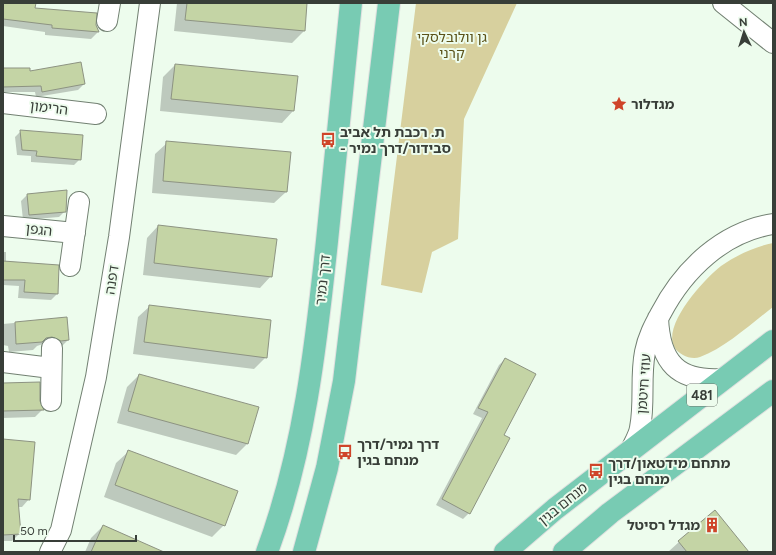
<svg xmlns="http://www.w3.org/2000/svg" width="776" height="555" viewBox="0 0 776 555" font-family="Figtree,'Noto Sans Hebrew',sans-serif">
<rect width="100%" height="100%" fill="#edfced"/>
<path fill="#d7d09e" d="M416 3H517L464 119 458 239 432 252 422 293 381 285Z
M773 243V307C752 323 725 348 700 357 695 359 688 358 683 355 649 338 704 279 721 266 737 255 754 247 773 243Z"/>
<path fill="#0003" d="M3 3H35L34 9 95 25 98 32 91 39 45 35V32L3 26Z
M177 3H306L304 31 292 43 174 31Z
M175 65 293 111 282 123 160 111 163 77Z
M3 69 29 72 84 84 78 90 36 97 35 92H3Z
M21 131 80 159 74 165 31 162V156L17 155 15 137Z
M167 143 286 192 274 203 152 193 155 154Z
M27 195 65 211 59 217 23 220 21 201Z
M158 226 271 276 260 288 143 275 147 238Z
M3 252H6V262L58 266 57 294 51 300 18 298 19 286 3 285Z
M150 306 266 357 254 369 133 354 138 317Z
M66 318 68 340 60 348 43 344 37 346 33 350 9 352 8 346 3 345V324Z
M505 359 503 435 469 513 463 519 436 505 482 418 473 414 499 365Z
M139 375 248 443 236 455 117 423 127 387Z
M3 384 39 401 43 409 35 417 3 418Z
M3 440 29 499 22 507H18L20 533 12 541H3Z
M128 452 224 525 212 537 104 497 116 463Z
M715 511 748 552H668L679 542Z
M103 526 161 552H85L91 538Z"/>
<path fill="#c4d4a5" stroke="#8d9382" d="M3 3H36L35 8 97 13 96 25 99 32 52 28V25L3 19Z
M187 3H307L305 31 185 20Z
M81 62 85 84 42 92 41 86 3 87V68H30V71Z
M175 64 298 76 294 111 171 99Z
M20 130 83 135 81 160 36 156 37 151 22 150Z
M166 141 291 152 287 192 163 181Z
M67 190 66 212 29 215 27 194Z
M158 225 277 239 272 277 154 263Z
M3 261 59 265 58 294 24 292 25 280H3Z
M149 305 271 320 267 358 144 342Z
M67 317 69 340 61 341 52 337 46 338 42 342 16 344 15 322Z
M505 358 536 374 504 435 510 438 470 514 442 499 488 412 478 408Z
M139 374 259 407 248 444 128 411Z
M40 382V401L44 410 3 411V383Z
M3 439 35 442 30 500 18 499 21 534 3 535Z
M128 450 238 491 225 526 115 485Z
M715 510 749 552H687L678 541Z
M103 525 164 552H91Z"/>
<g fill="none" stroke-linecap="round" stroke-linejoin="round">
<defs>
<path id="minor" d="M723 3 773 43
M107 21 110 3
M3 103 96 114
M3 226 75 233
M70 266 79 202
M658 318C660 363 678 382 723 379
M3 362 51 368
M51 401 52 348
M631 450C634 443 639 435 640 428 645 403 640 377 645 352 648 337 654 326 661 313 684 269 723 232 773 224
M50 552 61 530 96 377 119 237 150 3"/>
<path id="major" d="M267 552C304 452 316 346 327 241 335 162 343 82 351 3
M304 552 327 468 344 381 389 3
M505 552 555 509 773 341
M564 552 610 513 773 391"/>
</defs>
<use href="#minor" stroke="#728072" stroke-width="22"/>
<use href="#major" stroke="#dfe0df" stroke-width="24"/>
<use href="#minor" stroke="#fff" stroke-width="20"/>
<use href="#major" stroke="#78cbb3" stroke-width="22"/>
</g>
<defs>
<symbol id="sight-bare" viewBox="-9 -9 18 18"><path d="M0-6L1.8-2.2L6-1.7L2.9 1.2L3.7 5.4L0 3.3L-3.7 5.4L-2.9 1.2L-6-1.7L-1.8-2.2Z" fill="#cf4429" stroke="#edfced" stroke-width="2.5" paint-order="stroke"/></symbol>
<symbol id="bus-bare" viewBox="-9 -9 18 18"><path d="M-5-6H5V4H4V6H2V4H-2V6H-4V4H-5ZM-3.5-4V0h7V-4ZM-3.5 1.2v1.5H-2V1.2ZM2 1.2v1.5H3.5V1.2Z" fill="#cf4429" stroke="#edfced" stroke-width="2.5" paint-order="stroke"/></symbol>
<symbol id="building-bare" viewBox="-9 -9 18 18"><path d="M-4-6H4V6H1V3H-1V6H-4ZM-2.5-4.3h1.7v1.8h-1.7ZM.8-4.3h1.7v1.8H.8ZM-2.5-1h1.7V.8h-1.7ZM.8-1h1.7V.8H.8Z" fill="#cf4429" stroke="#edfced" stroke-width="2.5" paint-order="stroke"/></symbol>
</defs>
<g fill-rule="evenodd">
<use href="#sight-bare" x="608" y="93" width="22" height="22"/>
<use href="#bus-bare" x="317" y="129" width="22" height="22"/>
<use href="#bus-bare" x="334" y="441" width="22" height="22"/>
<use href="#bus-bare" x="585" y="460" width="22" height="22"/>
<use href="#building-bare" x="701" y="514" width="22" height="22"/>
</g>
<g text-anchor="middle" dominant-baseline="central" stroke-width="4" stroke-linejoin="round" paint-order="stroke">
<rect fill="#edfced" stroke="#6e776e" stroke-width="1" x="687" y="384" width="30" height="22" rx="3"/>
<g font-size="13" font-weight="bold" fill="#383e38">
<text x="702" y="395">481</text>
</g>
<g font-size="14" fill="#5b5219" stroke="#edfced">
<text x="452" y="37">גן וולובלסקי<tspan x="452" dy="16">קרני</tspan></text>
</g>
<g font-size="14" font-weight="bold" fill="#383e38" stroke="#edfced" text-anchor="start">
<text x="631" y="104">מגדלור</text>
<text x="340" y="132">ת. רכבת תל אביב<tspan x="340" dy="16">- סבידור/דרך נמיר</tspan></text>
<text x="357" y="444">דרך נמיר/דרך<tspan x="357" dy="16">מנחם בגין</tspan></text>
<text x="608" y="463">מתחם מידטאון/דרך<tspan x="608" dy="16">מנחם בגין</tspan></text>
<text x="700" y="525" text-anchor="end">מגדל רסיטל</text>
</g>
<g font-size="14" fill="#383e38" stroke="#edfced">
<text transform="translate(49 108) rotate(7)">הרימון</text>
<text transform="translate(39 230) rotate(6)">הגפן</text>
<text transform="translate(112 280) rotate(-81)">דפנה</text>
<text transform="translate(323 280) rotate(-84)">דרך נמיר</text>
<text transform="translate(644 384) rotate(-86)">עוזי חיטמן</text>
<text transform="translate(563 504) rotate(-39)">מנחם בגין</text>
</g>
</g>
<rect width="776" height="555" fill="none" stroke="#383e38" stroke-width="8"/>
<g transform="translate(744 32) rotate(356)" stroke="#edfced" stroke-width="3" paint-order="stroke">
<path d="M0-3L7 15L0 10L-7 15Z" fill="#383e38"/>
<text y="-6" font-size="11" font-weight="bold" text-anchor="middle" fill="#383e38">N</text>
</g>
<path d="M14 535v6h122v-6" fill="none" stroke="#383e38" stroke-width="2"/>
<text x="20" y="535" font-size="12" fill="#383e38" stroke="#edfced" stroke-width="3" paint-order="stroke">50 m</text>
</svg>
